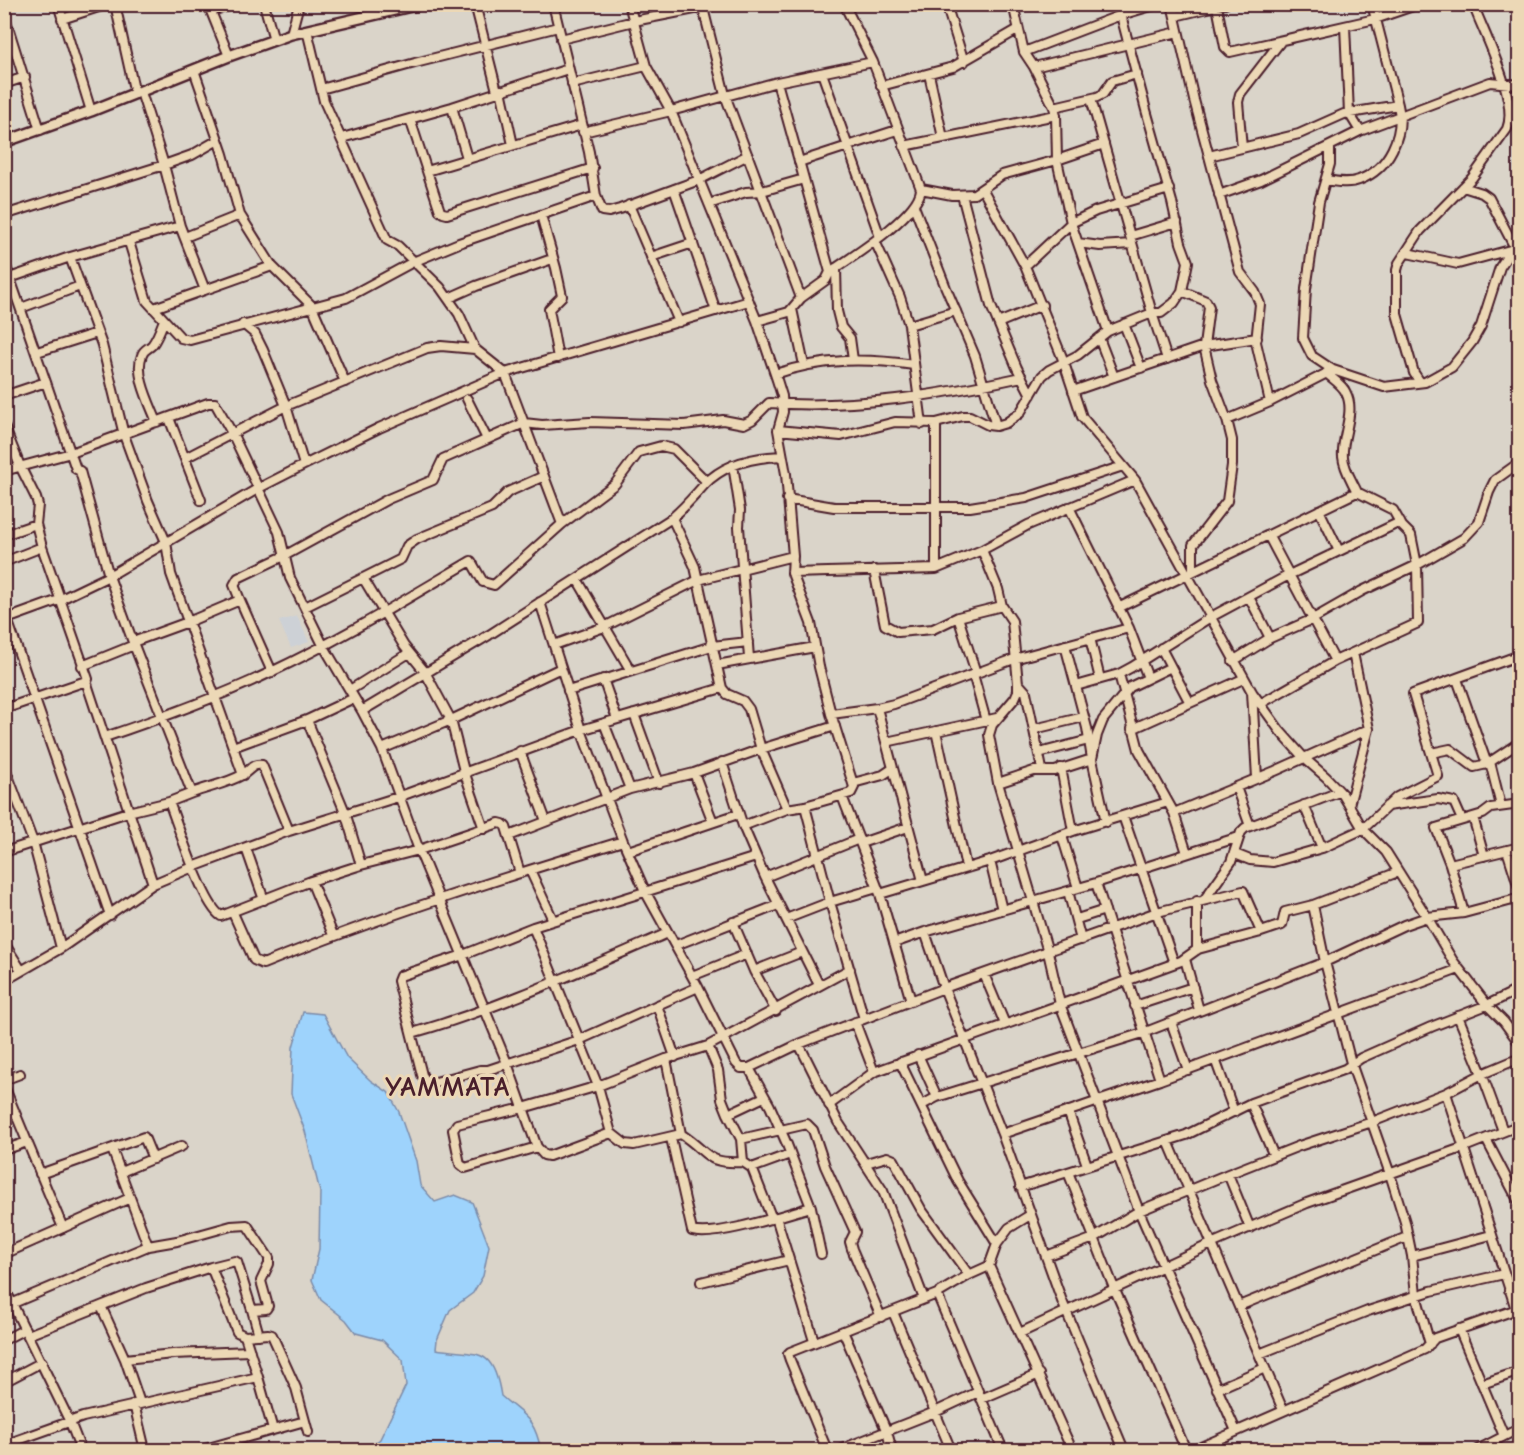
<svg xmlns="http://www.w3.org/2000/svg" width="1524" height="1455" viewBox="0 0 1524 1455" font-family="'Comic Neue',sans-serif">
<rect width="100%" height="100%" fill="#dad4c9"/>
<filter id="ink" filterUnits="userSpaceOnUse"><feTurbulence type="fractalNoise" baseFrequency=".0167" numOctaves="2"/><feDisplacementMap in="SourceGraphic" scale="12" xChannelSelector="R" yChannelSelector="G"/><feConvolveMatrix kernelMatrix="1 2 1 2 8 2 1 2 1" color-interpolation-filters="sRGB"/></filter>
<g filter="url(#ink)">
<path fill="#cdd1d6" d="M297 616 309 642 291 648 279 621Z"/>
<path fill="#9ed3fc" stroke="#7c8ba8" stroke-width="1.5" d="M303 1012 323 1014 347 1058 371 1081 388 1092 399 1112 416 1161 420 1185 435 1202 455 1195 472 1202 489 1246 483 1276 473 1293 450 1310 437 1340 436 1349C478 1356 493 1345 501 1396 525 1417 534 1417 541 1450H367L380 1439 406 1385 403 1360 382 1340 356 1333 346 1320 321 1300 312 1280 319 1249 320 1192 305 1131 291 1094 293 1047Z"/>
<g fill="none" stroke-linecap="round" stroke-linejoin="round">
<defs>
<path id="minor" d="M58 4 91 111
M115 4 135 94
M208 4 229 56
M264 4 274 40
M475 4 497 91
M553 4 589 152 596 196 602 211 609 212 620 209 699 180 748 155
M629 4 646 66 671 111 757 321 777 380 782 396 783 412 778 430 786 474 793 556 792 573 811 623 819 667 831 714 854 787 851 793 805 806 787 809 743 826
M702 4 725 95 801 298
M946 4 964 62
M1172 4 1194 100 1240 272 1255 292 1260 304 1256 342 1270 402
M1217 6 1225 47 1230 52 1375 19 1419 4
M211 11 237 4
M4 14 40 130
M1175 16 1225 4
M62 19 108 4
M1345 26 1349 113 1360 131
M307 30 324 101 387 240 398 246 440 287 459 314 475 349 505 373 562 524
M291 34 299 4
M561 39 634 21 720 4
M1024 52 1121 15 1158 4
M1034 67 1178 32
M194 70 223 154 240 215 272 266 312 306 345 382
M822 73 880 237
M929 74 943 138
M777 82 830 272
M4 84 25 77
M572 84 646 66
M881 86 953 67 1017 30
M321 89 415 63 558 27
M501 90 513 145
M141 92 164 165 180 226 205 290
M1091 99 1152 313 1167 359
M452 107 467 158
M1054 107 1097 97 1103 94 1112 81 1137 74
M410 119 440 211 443 213 447 214 593 168
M583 132 671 111 777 82 873 62
M342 138 452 107 568 69
M1104 144 1057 160 1071 223 1108 331
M904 146 1056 115
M1330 147V164L1319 202 1306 289 1303 338 1312 356 1333 370 1384 387 1425 382 1452 367 1472 342 1481 326 1500 267 1520 237
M1242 148 1238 102 1240 94 1281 41
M1209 156 1299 134 1344 114 1398 105
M799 162 897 130
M427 171 582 125
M1326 180C1337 182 1349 184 1359 180 1389 169 1405 134 1398 105L1372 4
M1463 187 1482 193 1489 198 1514 246 1517 245
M674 189 716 311
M921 189 952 195 974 194 1002 175 1057 160 1056 115 1054 107 1034 67 1024 52 1013 4
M962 195 991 306 1017 368 1031 395
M1219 195 1261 180 1360 131 1490 82 1520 85
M709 204 746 192 762 191 804 179
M629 205 679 322
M914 206 946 288 975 356 996 426
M4 215 164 165 192 155 218 140
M541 215 556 268 562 296 549 309 558 358
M1130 236 1177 222
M185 237 240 215
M875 241 900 297 909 325 922 424
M129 242 147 301 181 338 190 340 346 298 413 262 459 243 596 196
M1078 243 1100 246 1132 244
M1407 253 1458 264 1510 250
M70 257 102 345 124 435 148 501 166 542 171 574 243 775
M651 257 693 243
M4 261 76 469 80 471 109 576 134 645 192 793C208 787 228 783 242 775 250 771 252 763 262 765L289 831
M1025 266 1071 223 1096 211 1169 189
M836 268 837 311 841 327 850 338 853 360
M4 280 70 257 180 226
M1182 291 1206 301 1209 307 1204 346 1212 380 1227 420 1232 440V465L1227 501 1193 545V570
M449 298 476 286 552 259
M21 308 80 286
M154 308 272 266
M792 309 804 365
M757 321 789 312 801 298 826 280 830 272C852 257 919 215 921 189L873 62 844 4
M998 323 1042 305
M243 324 255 334 263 350 286 406 304 465
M1124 324 1141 368
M909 325 956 311
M1099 338 1114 377
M37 352 97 333
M775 374C823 358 865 358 914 365
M1420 382 1414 373 1397 314V270L1399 263 1420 231 1472 178 1507 129C1519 100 1484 34 1473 4
M1073 391 1204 346 1257 338
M4 396 46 382
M467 399 487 439
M169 418 201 500
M1227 420 1270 402 1329 372
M157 422C150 404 134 374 142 355 144 349 148 349 152 345 157 339 161 328 164 320
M936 423V569
M4 426 20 466 36 498 38 505 36 524 42 547 88 679 86 681 153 884 193 867 289 831 398 797 581 730 722 688
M778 430 841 436 895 422 936 423 963 416H970L988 425 996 426 1006 423 1020 413 1042 376 1049 370 1078 355 1108 331 1152 313H1161L1174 303 1182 291 1188 262 1181 243 1172 202 1146 110 1118 4
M185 458 286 406 427 348 441 346 475 349
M733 465 740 510 739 527 749 658
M4 471 71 453 208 403H215L232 433 279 532 290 578 323 645 362 711 382 749 419 850 507 1063 537 1147 544 1155 549 1156 611 1133
M787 499 834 507H970L1026 498 1123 466
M1069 507 1129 628 1148 678
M1319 510 1339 551
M672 518 695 567 722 688 727 694 743 701 749 709 761 749 787 809
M4 532 10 533 36 524
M1268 535 1335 661
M982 550 998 589 1002 606 1012 621 1018 683V691L1015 698 992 725 989 735 998 783 1048 952 1060 1004 1139 1211 1236 1431
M4 562 42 547
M874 570 885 625 898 632 933 629 958 617 1002 606
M792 573 936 569 982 550 1028 525 1135 480
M363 578 404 646 425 672 451 720 464 771 484 829
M577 579 631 671
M1249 597 1270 638
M240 600 272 672
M540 602 581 730 623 841 645 891 698 987 736 1063 741 1068H749L799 1044 944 988 1157 912 1243 891 1261 932
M305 607 401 559 407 546 417 539 492 508 508 492 544 476
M1118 608 1357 492
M958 617 976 673
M7 619 110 915
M4 620 59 600 109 576 259 488 304 465 379 428 505 373 749 301
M1090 638 1100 679
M133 642 188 622 240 600 234 585 238 578 284 556 388 499 433 480 443 459 524 423 542 425 590 422 684 425 723 420 744 424 752 420 769 403C854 409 939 395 1022 377
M554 645 604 627 698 580 793 556
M1161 648 1190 703
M1233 661 1270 638 1313 619 1362 591 1417 565 1464 538 1479 522 1489 492 1495 480 1520 462
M717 665 815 647
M82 666 134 645
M973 674 986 721
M1119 674 1139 750 1174 813 1187 853
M603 679 617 719
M1457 679 1487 764
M1018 683 1026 692 1042 769
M1076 686 1119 674 1132 667 1209 618 1289 575 1400 522
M350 690 409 653
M568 691 712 646 748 642
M1252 692 1257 778
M1260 704 1335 661 1418 623 1417 565 1411 535 1402 526 1393 510 1357 492C1352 481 1344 469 1343 457 1341 437 1356 412 1346 393 1343 385 1333 379 1326 373
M877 708 923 881
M4 709 86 681
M362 711 489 635 672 518C685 507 694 496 705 484 725 463 753 457 782 456
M634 714 659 783
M831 714 877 708 894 704 1014 659 1129 628
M307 720 345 812 361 865
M604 723 630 789
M1034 729 1084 717
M1132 729 1243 679
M936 731 966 867
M105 737C161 718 217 698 271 672 340 640 406 599 471 561L483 582 494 585 562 524 615 484 639 452 661 446 674 449 707 482
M886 742 997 718
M233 747 307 720 354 698
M382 749 451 720 561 668
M520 751 546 821
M1039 753 1089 740
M1431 753 1413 694 1520 655
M722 762 743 826 765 877 819 985
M1490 762 1501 806
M4 765 33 842 61 948
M1061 768 1073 831
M694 773 713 822
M853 783 883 775 892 769
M998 783 1034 771H1055L1092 759 1087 728 1065 645
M1236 787 1250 826
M192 793 169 802C178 825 203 905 221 916L311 881 361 865 419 850 499 823 503 824 506 827 520 873
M842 796 880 894 911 1001
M1304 805 1322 848
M1349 805 1369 729 1353 653
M805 806 830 902 864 1019
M1387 806 1438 799 1454 802 1462 820
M1174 813 1275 771 1369 729
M1123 816 1174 963
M1473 817 1484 856
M1106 822 1092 759 1097 735 1103 720 1130 687 1171 667
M509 836 630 789 694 773 761 749 835 726
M1062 836 1078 888
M861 843 908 827
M246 848 264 900
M1507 850 1520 891
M628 851 738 814
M4 852 128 812 169 802
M1235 854 1250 860 1273 862 1322 848 1363 829 1397 797 1438 776 1431 753 1450 749 1474 767 1487 764 1520 742
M990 861 1002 910
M1450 864 1520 847
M530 870 553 920
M765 877 859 839
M311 881 333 935
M1096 883 1160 1080
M1068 891 1081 940
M880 894 990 861 1073 831 1168 802
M1520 898 1464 913 1427 917 1453 961 1487 1005 1504 1022 1520 1044
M1204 900 1231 862 1241 832 1245 828 1339 792
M1197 901V950L1198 949
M1313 905 1325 962 1351 1063 1390 1174 1405 1222 1412 1256 1416 1295 1430 1344
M233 913 254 960 263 964C381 916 502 878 623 841
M1464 913 1450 864 1436 828 1483 814 1491 808 1520 804
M786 919 830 902 877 888
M1077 919 1105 910
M733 922 754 971 776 1011
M533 927 598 1086 611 1133 625 1144 634 1145 681 1134
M925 932 1096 883 1239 837
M4 943 21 970
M894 943 925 932 944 988 1002 1134 1062 1301 1124 1450
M676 945 778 905
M1185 959 1199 1010
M754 971 802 952
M984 974 1005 1024
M692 976 747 954
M4 981 61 948 153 884
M698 987 579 1040 488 1070H480L428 1084 422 1075 398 981 400 976 463 955 533 927 756 857
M657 1005 675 1057
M1135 1006 1193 987
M1458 1016 1482 1074 1503 1131
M855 1022 874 1072
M1171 1022 1188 1070
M412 1033C498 1009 586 968 668 933
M799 1044 838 1122 883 1191 924 1299
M708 1046 718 1070 722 1099 728 1114 741 1139 743 1162 752 1168 772 1219
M918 1055 937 1097
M666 1059 681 1134C710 1153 704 1164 743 1162
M1215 1059 1234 1112
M900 1062 958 1181 997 1244
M749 1068 770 1106 786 1142 811 1207 821 1254
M4 1080 20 1074
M4 1086 63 1228
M1446 1093 1516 1309
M1251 1103 1274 1156
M829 1105 874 1072 1181 961 1198 949 1261 932 1282 925 1285 912 1313 905 1398 872
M922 1105 937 1097 1143 1033 1325 962 1404 925 1427 917 1386 852 1363 829 1343 795 1326 777 1304 758 1280 731 1252 692 1135 480 1082 417 1062 357 1025 266 983 190
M1068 1111 1087 1165
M728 1114 764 1097
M1002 1134 1160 1080 1459 969
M671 1138 692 1231C715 1238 786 1214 811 1207
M741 1139 807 1124 813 1130 825 1166 855 1232 850 1242 852 1249 881 1317
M1486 1139 1520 1204
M1168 1141 1283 1410
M537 1147 465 1168 460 1164 453 1130 457 1124 523 1108 598 1086 666 1059 708 1046 850 969
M112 1149 148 1246
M4 1150 27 1142
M866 1163 887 1157 894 1160 921 1209 969 1275
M752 1168 790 1154
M121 1172 182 1146
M1068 1172 1114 1288 1186 1450
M40 1174 144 1137 153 1159
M1228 1174 1250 1228
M1020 1187 1186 1135 1251 1103 1345 1069 1361 1058 1431 1027 1487 1005 1520 989
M1030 1215 1009 1228 997 1244 989 1266 1072 1450
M776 1217 814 1341
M4 1254 130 1198
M1046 1256 1094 1238 1139 1211 1228 1174 1299 1146 1372 1122 1446 1093 1482 1074 1520 1058
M1412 1256 1491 1235
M701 1282 789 1260
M4 1287 70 1422 81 1450
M1509 1290 1520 1284
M937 1294 1003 1450
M101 1306 125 1359 140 1403
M1239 1306 1407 1237
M4 1307 148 1246 177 1241 231 1226 247 1225 269 1258V1264L261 1281 268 1306 266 1309 252 1310 259 1335
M893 1312 951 1450
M1459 1329 1504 1436
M843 1331 887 1432 892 1450
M1020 1333 1211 1244 1307 1203 1462 1148 1520 1125
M28 1335 146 1288 211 1267
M245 1336 237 1332 211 1267 235 1261 237 1262 252 1310
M4 1340 25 1329
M1259 1354 1368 1311 1431 1291 1504 1274
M125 1359 173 1354 250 1351
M258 1377 273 1430
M4 1382 42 1362
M1482 1384 1520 1371
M1217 1389 1265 1368
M981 1399 1039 1374
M134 1404 145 1450
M4 1445 83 1417 258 1377 245 1336 268 1334 272 1335 296 1388 308 1432
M201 1450 305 1421
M827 1450 790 1360 788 1354 790 1352 937 1294 969 1275 989 1266
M839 1450 935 1412 978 1392
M1194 1450 1425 1349 1435 1338 1520 1308
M1477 1450 1520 1428"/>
<path id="tertiary" d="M4 142 91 111 229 56 291 34 420 4"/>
</defs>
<use href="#minor" stroke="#4a1f2b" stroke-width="12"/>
<use href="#tertiary" stroke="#4a1f2b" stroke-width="14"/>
<use href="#minor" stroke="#ecd8b6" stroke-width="8"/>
<use href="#tertiary" stroke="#ecd8b6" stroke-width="9"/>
</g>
</g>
<g text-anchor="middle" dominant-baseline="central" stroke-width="6" stroke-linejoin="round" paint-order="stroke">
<g font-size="28" font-weight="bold" letter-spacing="1.5" fill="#4a1f2b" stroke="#ecd8b6">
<text x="448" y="1087">YAMMATA</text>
</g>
</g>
<rect width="1524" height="1455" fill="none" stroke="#ecd8b6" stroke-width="24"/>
<rect x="12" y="12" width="1500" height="1431" fill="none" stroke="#4a1f2b" stroke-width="2" filter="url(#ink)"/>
</svg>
